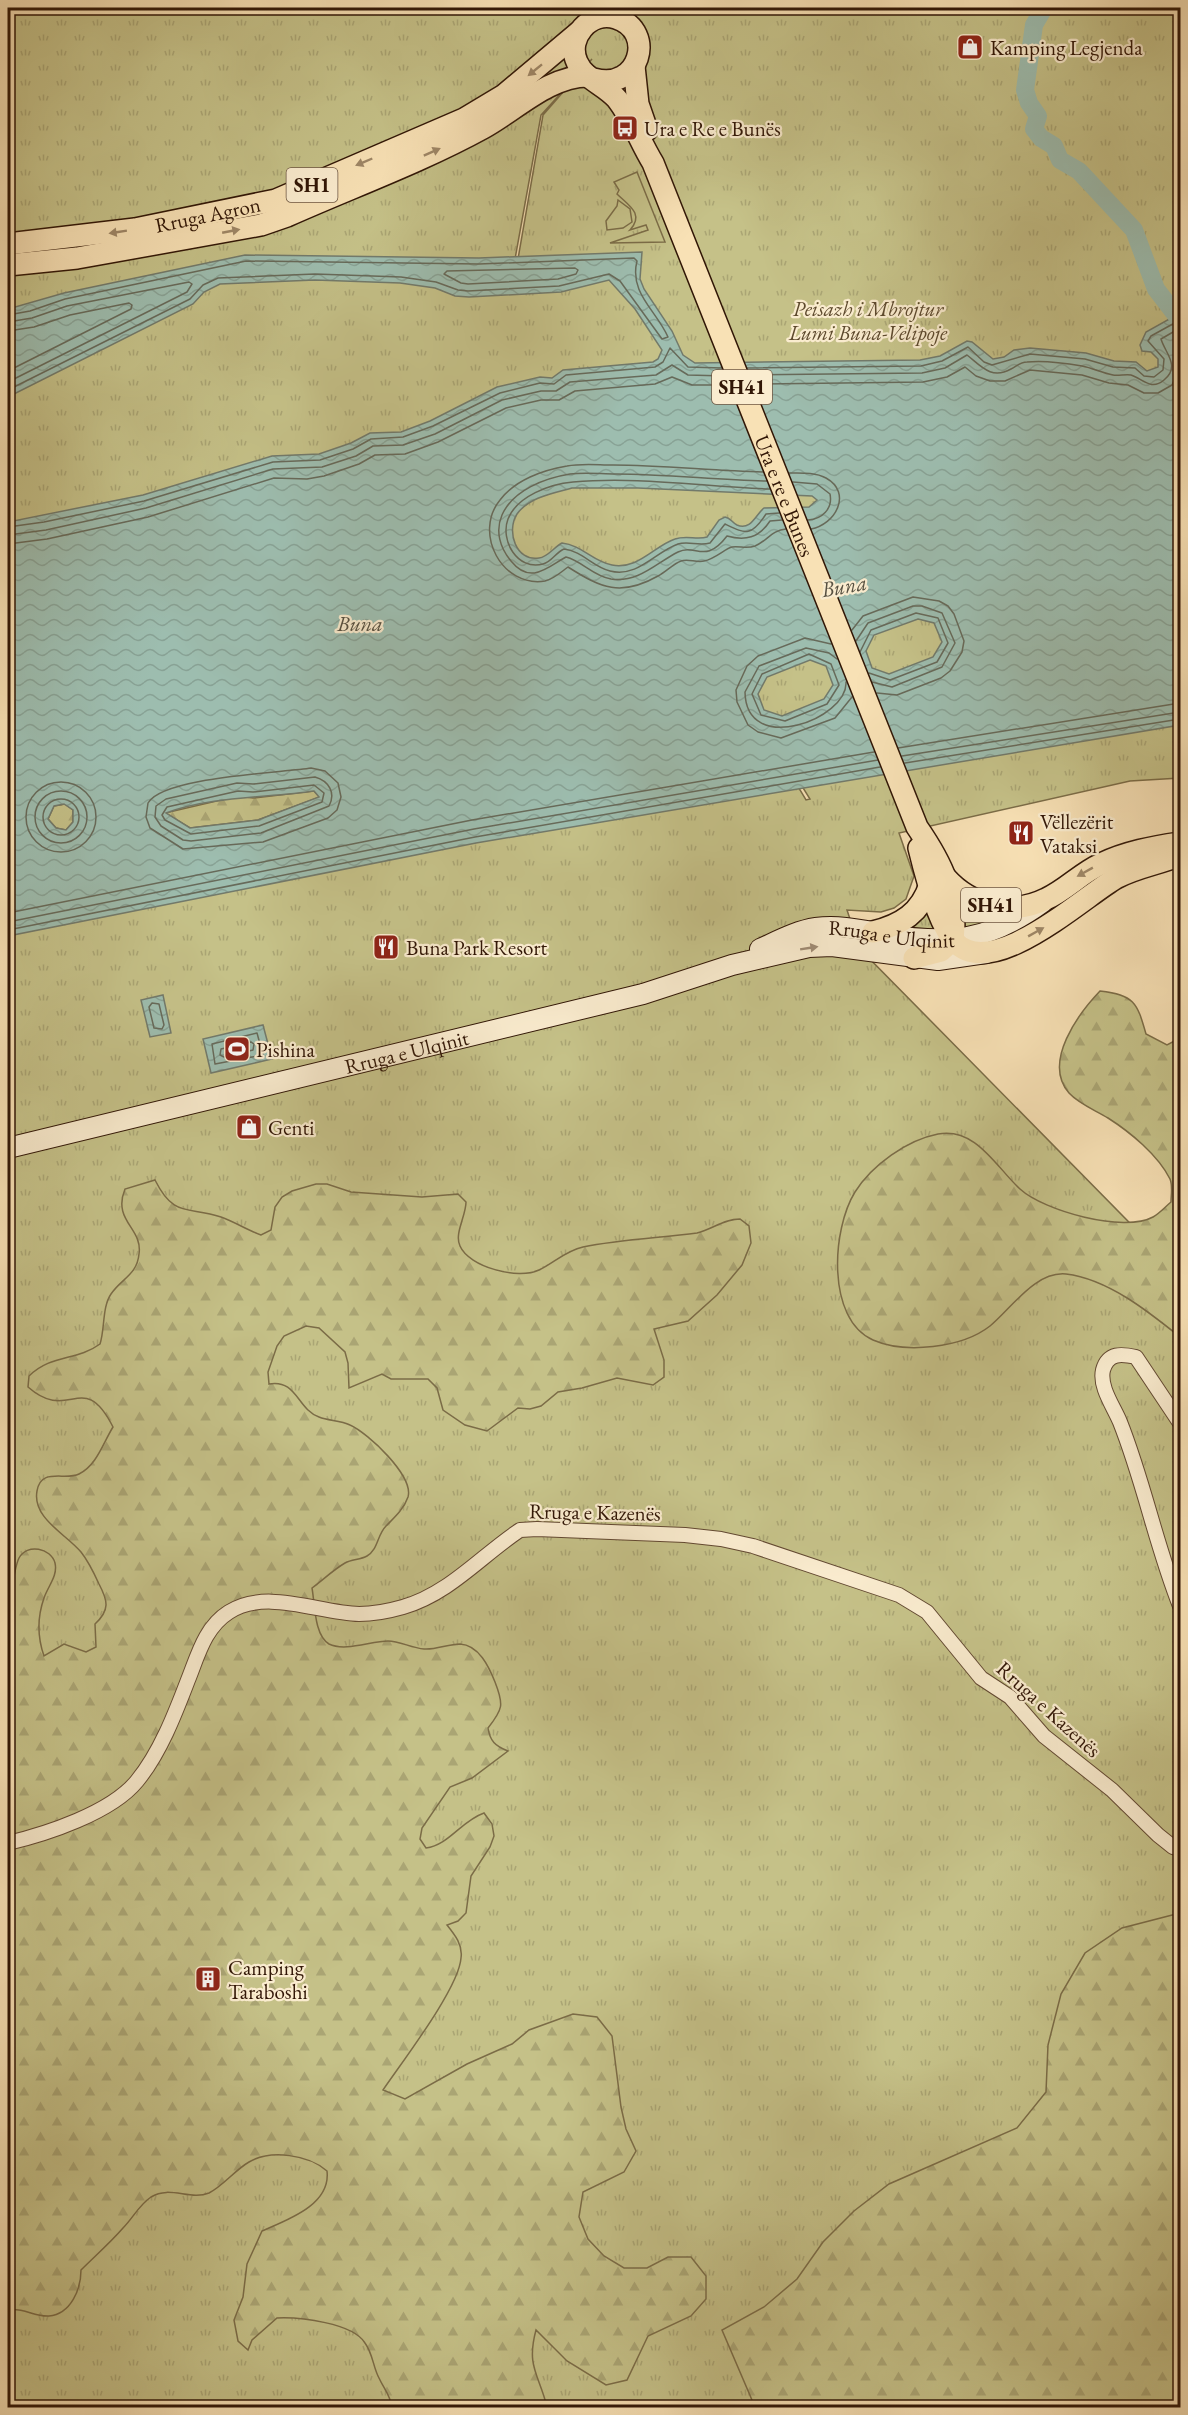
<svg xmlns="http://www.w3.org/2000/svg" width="1188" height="2415" viewBox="0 0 1188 2415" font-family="'EB Garamond',serif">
<defs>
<pattern id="grass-tufts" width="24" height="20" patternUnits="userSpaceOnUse" patternTransform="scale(1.5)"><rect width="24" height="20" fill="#c5c188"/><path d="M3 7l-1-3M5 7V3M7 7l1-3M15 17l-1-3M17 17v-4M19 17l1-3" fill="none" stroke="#aaa574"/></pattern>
<pattern id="forest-firs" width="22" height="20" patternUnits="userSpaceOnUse" patternTransform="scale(1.5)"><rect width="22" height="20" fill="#c5c188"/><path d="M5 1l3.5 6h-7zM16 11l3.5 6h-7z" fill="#aaa574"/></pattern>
<pattern id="water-waves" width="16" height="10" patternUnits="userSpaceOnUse" patternTransform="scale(1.5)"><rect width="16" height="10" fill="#9dbdaf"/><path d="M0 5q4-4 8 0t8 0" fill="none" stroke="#88a295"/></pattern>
</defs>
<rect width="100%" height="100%" fill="#f8e1b5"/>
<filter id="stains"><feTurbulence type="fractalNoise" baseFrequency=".00333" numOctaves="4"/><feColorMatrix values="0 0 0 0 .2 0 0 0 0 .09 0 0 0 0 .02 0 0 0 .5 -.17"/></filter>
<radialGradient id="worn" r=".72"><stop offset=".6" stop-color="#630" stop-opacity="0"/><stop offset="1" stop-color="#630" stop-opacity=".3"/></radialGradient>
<path fill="url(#grass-tufts)" stroke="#7b6c47" stroke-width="1.5" fill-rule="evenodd" d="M8 8H635L618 32 635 13 637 8H1180V778L1130 781 899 833 914 876 906 899 894 908 881 912 847 910 860 949 1180 1274V2407L8 2408ZM592 59 543 115 518 259H515L541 115ZM762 722 810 799 806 800 760 723Z
M962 902 1007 914 998 921 964 928Z
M930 909 941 931 908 930Z"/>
<path fill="url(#forest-firs)" stroke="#7b6c47" stroke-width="1.5" d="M314 791 320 797 258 820 190 828 165 813 238 796 253 798Z
M65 804 73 810V822L66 830 56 828 48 819 54 806Z
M1100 991C1134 995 1137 1002 1146 1034L1167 1045 1180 1038V1337C1149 1312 1108 1279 1066 1274 1035 1271 1011 1309 990 1326 962 1348 905 1354 873 1340 826 1319 832 1229 855 1192 872 1165 907 1140 938 1134 976 1127 996 1167 1020 1189 1044 1211 1124 1233 1153 1217 1160 1213 1165 1207 1171 1202 1171 1195 1173 1186 1170 1179 1158 1155 1130 1132 1108 1118 1095 1110 1079 1104 1069 1093 1042 1062 1079 1013 1100 991Z
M155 1180C174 1218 187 1206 221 1217 235 1222 247 1230 261 1235L271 1230 275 1207 282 1197 292 1191 316 1184H327L351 1192 422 1197 458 1194 466 1202C466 1216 454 1234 460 1246 469 1267 518 1280 539 1270 554 1263 565 1251 583 1247 620 1239 659 1238 697 1233 713 1229 724 1219 740 1219L749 1226 751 1243 742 1265 717 1295 688 1321 654 1329 664 1360V1377L653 1385 617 1378 582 1388 558 1392 541 1406 530 1409 518 1408 487 1431 465 1425 443 1410 437 1388 428 1379H391L382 1374 349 1388 348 1363 345 1352 319 1328 306 1326 284 1336 277 1346 268 1372 269 1384C297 1379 297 1409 319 1417 329 1421 340 1420 350 1425 368 1433 414 1476 408 1497 404 1509 394 1518 386 1526 377 1535 378 1550 367 1556 360 1560 352 1559 345 1563 333 1570 323 1580 312 1588 315 1604 314 1635 329 1644 345 1652 371 1641 388 1641 400 1641 411 1648 424 1649 436 1650 448 1644 460 1644 479 1645 489 1667 495 1682 504 1705 503 1709 488 1728 490 1741 495 1746 508 1751L472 1778 450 1787 422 1828 420 1839 426 1848C449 1845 461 1821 484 1813L492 1824 494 1836 490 1847 471 1876 466 1913 458 1921 447 1925C455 1935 463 1945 461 1958 459 1988 402 2062 383 2090L405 2099 467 2064 512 2044 529 2030 573 2014 597 2017 612 2036 621 2107 626 2129 636 2151 624 2172 583 2192 579 2217 588 2239 604 2256 624 2268H647L668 2257H691L706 2276V2299L691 2316 648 2336 627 2380 606 2385 567 2361 536 2330C526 2367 539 2374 547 2407H392C390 2395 384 2389 379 2378 373 2367 373 2354 365 2343 353 2323 300 2317 277 2318L252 2340 248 2350 238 2341 234 2320 243 2297 247 2264 262 2231C287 2220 331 2205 327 2171 309 2155 271 2149 249 2162 235 2170 223 2186 209 2193 190 2201 170 2185 151 2197 139 2205 133 2218 123 2228 110 2243 95 2256 81 2270 81 2289 71 2314 49 2316 34 2317 23 2307 8 2310V1570L13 1580C15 1573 16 1564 19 1558 27 1543 51 1548 55 1563 58 1576 48 1586 44 1598 37 1618 37 1636 44 1656L64 1644 86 1652 96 1647 95 1624C110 1610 108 1601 99 1584 94 1573 89 1562 81 1552 66 1534 32 1518 37 1491 41 1467 65 1481 79 1474 97 1465 103 1443 113 1427 83 1368 70 1424 28 1387L29 1376C51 1354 77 1361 100 1344 105 1329 102 1307 111 1294 122 1278 137 1275 139 1254 143 1228 112 1221 125 1189Z
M1180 1913V2407H755L722 2330 764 2307 797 2279 823 2242 854 2211 889 2184 1017 2128 1046 2092 1048 2045 1061 1994 1085 1953 1122 1928Z"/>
<path fill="#c5c188" stroke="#7b6c47" stroke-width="1.5" d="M637 172 665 242 610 243 648 230 646 225 630 230C645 214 628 205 617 194L619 190 614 182Z
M618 200 630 209 632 222 623 228 607 230 606 221 617 206Z"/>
<path fill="url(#water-waves)" stroke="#727a6b" stroke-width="1.5" fill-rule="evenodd" d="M642 252 640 279 644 289 672 331 683 355 695 363 920 360 940 356 967 341 972 342 993 359 1004 357 1014 350 1030 348 1086 353 1114 361 1136 362 1147 371 1158 367V359L1151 352 1142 351 1140 345 1146 332 1180 313V725L476 843 8 936V522L143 495 272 456 319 454 351 443 370 433 401 432 430 421 497 387 540 377 552 378 563 370 653 362 658 359 662 350 635 309 609 280 561 292 469 297 455 296 435 288 400 283 315 280 220 284 204 292 193 304 8 397V309L64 293 245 255 479 258ZM572 488H638L812 496 817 500 809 507 764 508C756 514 751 531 737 525 731 522 731 518 725 517L719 520 707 537C697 540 686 535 675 539 654 546 638 570 612 565 593 562 582 545 562 543 554 547 548 557 539 558 516 562 506 531 517 514 529 497 554 493 572 488ZM918 619 934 623 942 642 933 657 889 674 872 668 866 651 874 635ZM810 660 826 666 833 685 824 699 782 716 764 710 758 694 767 677ZM314 791 319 797 258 820 190 828 166 813C211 796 267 798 314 791ZM64 804 73 810V822L66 830 56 828 48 819 54 806Z
M163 995 171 1033 150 1037 141 1000Z
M263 1025 272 1059 211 1073 203 1039Z"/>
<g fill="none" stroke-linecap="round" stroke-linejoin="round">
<path stroke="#676a5a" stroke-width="1.5" d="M575 268 578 270 576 274 558 279 468 284 461 283 444 274 447 271Z
M8 315 30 311 65 299 246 261 479 264 634 258 637 261C629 293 656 310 668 337L662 339 620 281 609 274 559 286 468 291 458 290 436 282 401 277 315 274 218 278 203 285 190 299 8 390
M8 322 32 318 67 306 189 282 192 284 187 292 8 382
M8 331 34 327 70 315 129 303 132 305 131 309 8 371
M747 368 921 366 942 361 968 347 984 362 992 365 1030 354 1085 359 1113 367 1135 368 1144 376 1154 377 1163 370 1164 359 1148 341 1151 336 1180 320
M750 375 922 373 945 368 967 355C981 366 991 380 1011 369 1017 366 1020 362 1027 362 1044 360 1065 363 1082 366 1093 368 1102 373 1113 375 1118 376 1126 374 1131 375 1143 379 1151 391 1164 380 1181 366 1165 353 1161 339L1180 328
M754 384 923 382 947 377 965 367 976 376 990 381H1005L1030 370 1082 375 1109 383 1128 385 1144 393H1158L1172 385 1180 367
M763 472C713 471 663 465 613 465 598 465 582 463 567 466 543 470 515 480 500 500 473 533 502 588 545 581 554 579 561 572 568 567 601 588 621 597 658 576 666 572 673 564 681 561 688 558 696 563 704 561 715 559 726 548 732 547 740 546 747 549 755 546 767 541 772 530 786 529
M789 473C801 473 815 472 826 478 853 493 835 525 811 529
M767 481C716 480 666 474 616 474 601 474 585 472 570 474 545 478 513 490 502 515 495 531 500 548 511 561 531 586 549 566 566 557 582 561 593 576 611 579 639 583 656 563 678 552 696 543 705 565 727 536 745 541 759 538 770 521L782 520
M793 482 817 484 830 494C833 509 822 519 808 520
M770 489C705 487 638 476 573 482 550 484 517 496 508 519 500 540 517 571 543 564 552 562 556 552 564 549 582 551 593 567 610 571 638 578 655 552 678 544 688 541 699 546 710 543L725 524C746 534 751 537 766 514L779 513
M8 527 44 522 144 501 273 462 320 460 353 449 371 439 403 437 433 426 500 393 540 383 554 384 566 375 655 367 663 362 670 348 688 367 722 368
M8 535 46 530 146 508 273 469 322 467 356 456 373 446 403 445 435 434 502 400 541 391H556L570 382 656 375 672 365 688 375 725 376
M8 544 47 539 148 517 274 478 307 479 324 476 359 464 375 455 405 454 438 442 506 408 541 400H559L575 391 655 384 672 377 692 385H728
M852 630 863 616 913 597 939 601 948 606 954 614 964 641 962 652 950 671 941 678 897 695 877 693
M856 641 868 623 913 606H922L942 613 955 643 942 667 892 687 872 682
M831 644 805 638 758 656 747 666 736 690 737 702 748 725 758 732 781 738 835 718 852 697
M860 652 871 630 916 613 938 618 948 643 937 662 890 680 869 673
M809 654 831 664 839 685 827 704 785 721 761 715 752 694 762 674Z
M837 659 829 653 806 648 759 666 745 692C746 757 848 719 846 682
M898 748 1180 703
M902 756 1180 712
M905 763 1180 719
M311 768 325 771 338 783 341 797 337 810 328 818 263 842 183 849 150 828 146 817 148 803C163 777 279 773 311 768Z
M315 777C329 781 336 793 329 806L261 833 191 841 183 840 161 826 155 817 156 806 166 799 237 783 253 784Z
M26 817a35 35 0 1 1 70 0a35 35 0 1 1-70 0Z
M314 785 324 793 322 802 259 826 191 834 165 820 162 815 167 807 238 791 253 792Z
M35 817a26 26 0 1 1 52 0a26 26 0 1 1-52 0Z
M43 817a18 18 0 1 1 36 0a18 18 0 1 1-36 0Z
M8 913 472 820 874 752
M8 922 474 829 878 760
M8 930 475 837 880 767
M152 1003 159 1004 164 1025 162 1029 154 1028 149 1007Z
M257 1033 263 1055 215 1064 212 1044Z
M251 1042 254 1044 253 1050 224 1057 220 1055 221 1049Z"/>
<path stroke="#9dbdaf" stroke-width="18" d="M1044 8 1034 25 1025 90 1029 103 1038 116 1034 129 1041 138 1054 146 1060 160 1079 171 1134 230 1156 289 1176 315"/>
<defs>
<path id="minor" d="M1180 1423 1136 1357C1122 1354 1108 1352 1103 1370 1099 1387 1114 1407 1120 1422 1144 1482 1156 1546 1180 1606
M8 1843C46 1834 111 1813 137 1781 160 1753 175 1714 188 1680 198 1655 205 1627 229 1612 266 1588 319 1613 359 1614 373 1614 389 1611 403 1607 449 1594 482 1555 520 1530L537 1529 685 1535 721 1539 753 1546 899 1595 927 1612 981 1678 1010 1697 1044 1736 1112 1790 1158 1835 1173 1847 1180 1849"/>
<g id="secondary">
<path id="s1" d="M760 949C778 941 796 931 816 928 839 925 861 930 884 934 949 945 988 942 1043 902"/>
<path id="s2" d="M8 1148 643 994 732 965 809 947 832 946 938 960 986 953"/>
</g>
<g id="primary">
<path d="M634 66 638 104 647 130"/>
<path id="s3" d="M594 79C639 92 657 31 616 18 590 10 566 38 577 62 584 79 605 85 617 99 632 118 640 142 653 163L917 827C942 863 958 896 953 940L941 951 914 958"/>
<path id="s4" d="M8 244 135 229 276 200 464 119 504 95 579 32"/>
<path d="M8 265 77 258 261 225 287 216C352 187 421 162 483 128 516 110 549 76 588 76"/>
<path d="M919 848C925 873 938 924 955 942 992 982 1083 897 1116 878 1136 867 1159 864 1180 855"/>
<path d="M946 878C971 906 1012 916 1046 899 1066 890 1081 873 1101 864 1126 852 1153 847 1180 843"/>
<path d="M873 932C901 925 921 913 930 884"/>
</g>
</defs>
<use href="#minor" stroke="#634932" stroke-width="16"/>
<use href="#secondary" stroke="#311606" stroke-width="22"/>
<use href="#primary" stroke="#311606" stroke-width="24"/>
<use href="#minor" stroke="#faeccf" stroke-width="14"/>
<use href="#secondary" stroke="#faeccf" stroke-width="20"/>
<use href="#primary" stroke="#f8e1b5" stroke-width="21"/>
</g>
<defs><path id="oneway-solid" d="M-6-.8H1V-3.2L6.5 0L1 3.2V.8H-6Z" transform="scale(1.5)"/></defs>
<g fill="#9e8666">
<use href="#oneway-solid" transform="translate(535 70) rotate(141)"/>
<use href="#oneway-solid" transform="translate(432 152) rotate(-24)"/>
<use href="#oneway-solid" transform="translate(364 162) rotate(157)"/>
<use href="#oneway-solid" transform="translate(231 231) rotate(-11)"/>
<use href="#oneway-solid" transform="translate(118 232) rotate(171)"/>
<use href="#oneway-solid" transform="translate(1085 872) rotate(151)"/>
<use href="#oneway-solid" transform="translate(1036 932) rotate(-29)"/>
</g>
<use fill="#a08c75" href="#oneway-solid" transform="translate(809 948) rotate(-9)"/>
<defs>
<symbol id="shop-square" viewBox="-11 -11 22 22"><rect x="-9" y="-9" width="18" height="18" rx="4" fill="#8f2418" stroke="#faeccf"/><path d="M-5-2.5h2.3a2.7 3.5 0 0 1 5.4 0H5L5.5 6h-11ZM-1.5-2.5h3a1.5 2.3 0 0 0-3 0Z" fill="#fff"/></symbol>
<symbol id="bus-square" viewBox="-11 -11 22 22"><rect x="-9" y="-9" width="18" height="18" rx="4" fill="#8f2418" stroke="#faeccf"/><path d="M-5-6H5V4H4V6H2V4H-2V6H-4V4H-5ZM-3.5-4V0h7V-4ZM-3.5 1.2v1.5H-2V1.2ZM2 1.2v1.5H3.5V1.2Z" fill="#fff"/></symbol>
<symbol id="restaurant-square" viewBox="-11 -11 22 22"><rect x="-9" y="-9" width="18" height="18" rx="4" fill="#8f2418" stroke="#faeccf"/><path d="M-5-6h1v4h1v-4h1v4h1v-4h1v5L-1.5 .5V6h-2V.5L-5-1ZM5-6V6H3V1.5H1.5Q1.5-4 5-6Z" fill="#fff"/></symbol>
<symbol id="stadium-square" viewBox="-11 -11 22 22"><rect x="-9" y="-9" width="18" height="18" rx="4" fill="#8f2418" stroke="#faeccf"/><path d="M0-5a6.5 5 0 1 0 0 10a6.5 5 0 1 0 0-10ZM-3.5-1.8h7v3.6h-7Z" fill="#fff"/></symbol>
<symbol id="building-square" viewBox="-11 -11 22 22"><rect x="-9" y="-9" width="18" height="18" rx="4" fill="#8f2418" stroke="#faeccf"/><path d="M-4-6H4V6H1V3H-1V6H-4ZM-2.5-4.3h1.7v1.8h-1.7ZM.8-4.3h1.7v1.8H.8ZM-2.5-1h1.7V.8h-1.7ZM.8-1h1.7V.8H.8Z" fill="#fff"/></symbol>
</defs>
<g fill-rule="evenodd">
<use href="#shop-square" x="955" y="32" width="30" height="30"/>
<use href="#bus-square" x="610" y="113" width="30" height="30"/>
<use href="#restaurant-square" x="1006" y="818" width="30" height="30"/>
<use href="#restaurant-square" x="371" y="932" width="30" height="30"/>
<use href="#stadium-square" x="222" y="1034" width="30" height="30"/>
<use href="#shop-square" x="234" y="1112" width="30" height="30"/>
<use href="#building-square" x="193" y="1964" width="30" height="30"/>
</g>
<g text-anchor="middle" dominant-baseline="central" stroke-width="4.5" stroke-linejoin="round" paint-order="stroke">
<g fill="#faeccf" stroke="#6d5642" stroke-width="1.5">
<rect x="286.5" y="168" width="51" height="34" rx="4.5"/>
<rect x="712" y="370" width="60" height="34" rx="4.5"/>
<rect x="961" y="888" width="60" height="34" rx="4.5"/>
</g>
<g font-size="20" font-weight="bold" fill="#311606">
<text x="312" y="185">SH1</text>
<text x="742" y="387">SH41</text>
<text x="991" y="905">SH41</text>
</g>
<g font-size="21" fill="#311606" stroke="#faeccf" text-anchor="start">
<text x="990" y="47">Kamping Legjenda</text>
<text x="644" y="128">Ura e Re e Bunës</text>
<text x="1040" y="821">Vëllezërit<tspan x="1040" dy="24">Vataksi</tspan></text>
<text x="406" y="947">Buna Park Resort</text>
<text x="256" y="1049">Pishina</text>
<text x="268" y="1127">Genti</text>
<text x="228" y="1967">Camping<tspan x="228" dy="24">Taraboshi</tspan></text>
</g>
<g font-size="21" fill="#311606" stroke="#faeccf">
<text stroke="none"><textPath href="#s4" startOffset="202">Rruga Agron</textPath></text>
<text stroke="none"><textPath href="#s3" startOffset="664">Ura e re e Bunes</textPath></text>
<text stroke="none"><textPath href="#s1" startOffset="136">Rruga e Ulqinit</textPath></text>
<text stroke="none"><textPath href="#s2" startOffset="410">Rruga e Ulqinit</textPath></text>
<text transform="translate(595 1512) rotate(1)">Rruga e Kazenës</text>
<text transform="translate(1049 1709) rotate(42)">Rruga e Kazenës</text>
</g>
<g font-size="21" font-style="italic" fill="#5d492d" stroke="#faeccf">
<text x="868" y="308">Peisazh i Mbrojtur<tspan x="868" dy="24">Lumi Buna-Velipoje</tspan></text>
</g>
<g font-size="22" font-style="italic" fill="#575041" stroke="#faeccf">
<text transform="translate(844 586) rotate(-10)">Buna</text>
<text x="360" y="623">Buna</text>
</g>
</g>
<rect width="1188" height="2415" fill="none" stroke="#f8e1b5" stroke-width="30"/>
<rect x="9" y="9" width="1170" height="2397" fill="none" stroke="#311606" stroke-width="3"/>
<rect x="15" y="15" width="1158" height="2385" fill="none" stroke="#311606" stroke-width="1.5"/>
<rect width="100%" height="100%" filter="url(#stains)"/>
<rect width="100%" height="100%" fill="url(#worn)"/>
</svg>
